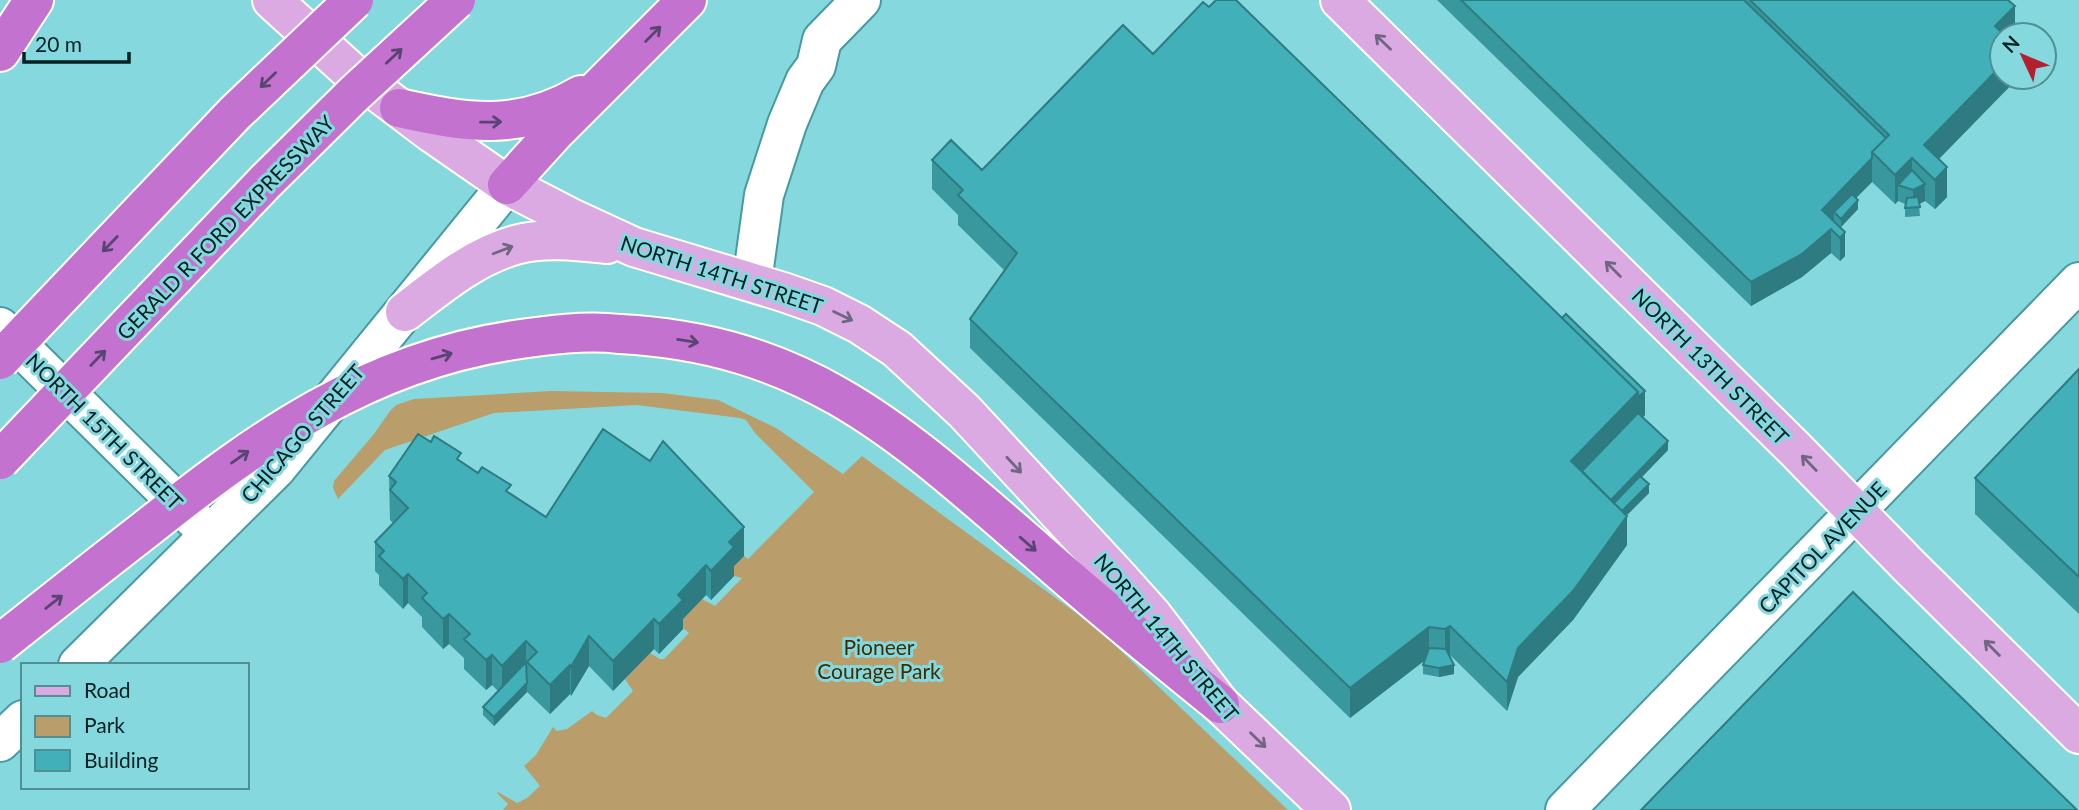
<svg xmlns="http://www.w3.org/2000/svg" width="2079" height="810" viewBox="0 0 2079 810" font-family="Lato,sans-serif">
<rect width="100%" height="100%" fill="#85d8de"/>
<path fill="#b99e6b" d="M551 391 662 393 718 400 776 428 843 474 862 456 1098 629 1288 810H503L508 804 497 793 498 792 517 803 527 798 540 786 524 766 536 755 553 727 557 731 567 729 592 711 597 715 606 718 633 691 625 679 650 653 660 659H664L689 633 678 624 702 599 715 606 742 578 734 576 729 571 744 556 748 559 814 492 755 433 746 420 740 418 637 405 494 413 385 450 338 499 333 488 334 481 374 434 390 411 396 405 414 399Z"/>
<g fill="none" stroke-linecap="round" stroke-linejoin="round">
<defs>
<path id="minor" d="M752 282 764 195 787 124 805 81 816 66 822 40 861 0
M0 327 201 526
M78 665 276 469 507 185
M0 742 23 720
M1565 810 2079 282"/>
<path id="major" d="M272 0 350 71 432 133 507 185 569 217 634 247 783 292 823 306 859 324 897 349 964 411 1117 576 1152 615 1220 704 1331 810
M1340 0 1795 449 1909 566 2079 734
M405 312C439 286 473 257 515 245 544 237 578 241 607 244"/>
<path id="highway" d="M0 52 34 0
M399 108C467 123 518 132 581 95
M507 185 555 132 687 0
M620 334C808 344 902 434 1037 551 1097 604 1158 654 1220 704"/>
</defs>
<use href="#minor" stroke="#469aa0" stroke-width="42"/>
<use href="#major" stroke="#fff" stroke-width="42"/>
<use href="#highway" stroke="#fff" stroke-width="42"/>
<use href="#minor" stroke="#fff" stroke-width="38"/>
<use href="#major" stroke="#dbaae3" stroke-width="38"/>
<use href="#highway" stroke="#c372d0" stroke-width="38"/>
<defs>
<path id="highway-bridge" d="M0 360 235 113 354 0
M0 460 266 181 354 94 456 0
M0 644C49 605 97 567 146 529 259 439 367 362 514 340 548 335 585 330 620 334"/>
</defs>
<use href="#highway-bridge" stroke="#fff" stroke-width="42" stroke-linecap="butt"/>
<use href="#highway-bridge" stroke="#c372d0" stroke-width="38"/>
</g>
<path fill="#39979e" d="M1437 0H2008L2015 35H2002L2018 78 1939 159 1947 197 1935 209 1925 201 1919 204 1920 216 1905 217V204L1898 201 1895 204 1872 182 1856 198 1858 209 1841 227 1845 232V256L1840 261 1831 253 1802 277 1751 306Z
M1153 54 1645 415 1643 417 1668 450 1642 477 1649 493 1627 515V545L1573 620 1518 677 1507 711 1450 655 1454 674 1439 677 1423 674V665L1424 661 1350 718 970 348V319L1004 270 958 225V215L932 189V160L982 170Z
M2079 369V614L1975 514V478Z
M461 461 546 517 744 556 734 566V576L711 600 706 595 683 619V629L659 654 654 649 613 691 589 666 571 696 570 694 550 714 527 692 494 726 483 715V707L498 691 492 685 486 690 464 669V658L449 644 443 649 422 627V617L408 603 403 609 379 585V575L375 571V542L393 523 390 520 389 476Z"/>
<path fill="#2e7b81" d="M2015 6V35H2002L1995 26Z
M2002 65V77H2018V78L1926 172 1924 145Z
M1872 158V182L1838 216 1834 212V221L1822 210Z
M1912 158V187L1898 185V201L1895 204V175Z
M1947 167V197L1935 209V180Z
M1925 184V201L1913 207V190Z
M1858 200V209L1841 227V219Z
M1831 229V253L1802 277 1751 306V282Z
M1845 232V256L1840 261V238Z
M1645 391V415L1576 486 1571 461 1638 392Z
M1668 441V450L1605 515 1601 510Z
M1649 484V493L1612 530V521Z
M1627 516V545L1573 620 1518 677 1507 711V682L1518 648Z
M744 527V556L734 566V576L711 600V571L729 542Z
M706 565V595L683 619V629L659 654V624L678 595Z
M408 574V603L403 609V579Z
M449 614V644L443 649V619Z
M654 619V649L613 691V661Z
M1450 626V655L1445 658V629Z
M1429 627V657L1350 718V688Z
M589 636V666L571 696V667Z
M526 641V671L502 695V666Z
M492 655V685L486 690V660Z
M570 665V694L550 714V685Z
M1454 665V674L1439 677V668Z
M527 683V692L494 726V717Z"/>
<path fill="#42b0b8" stroke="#2e7b81" stroke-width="2" d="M1216 0H1236L1638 392 1571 461 1627 516 1573 591 1518 648 1507 682 1450 626 1445 629 1429 627 1350 688 970 319 1017 253 958 195 963 190 932 160 951 140 982 170 1123 25 1153 54 1203 2 1209 7Z
M1461 0H1744L1886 138 1872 152V158L1822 210 1845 232 1840 238 1831 229 1802 254 1751 282Z
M1750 0H2008L2015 6 1995 26 2004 35H2002V65L1924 145 1947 167 1935 180 1912 158 1895 175 1872 152 1889 135Z
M1912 170 1925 184 1913 190 1898 185Z
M1852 194 1858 200 1841 219 1834 212Z
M1918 197 1920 207 1905 208 1907 198Z
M1566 314 1645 391 1638 397V392L1562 318Z
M2079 369V577L1975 478Z
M1638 413 1668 441 1611 500 1582 471Z
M603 429 650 461 663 441 744 527 729 542 734 547 711 571 706 565 678 595 683 600 659 624 654 619 613 661 589 636 571 667 570 665 550 685 527 662 537 652 526 641 502 666 492 655 486 660 464 639 470 634 449 614 443 619 422 598 427 593 408 574 403 579 379 556 384 551 375 542 408 508 390 490 396 482 389 476 418 434 431 442 434 436 461 453 457 459 478 473 482 467 511 485 506 491 546 517Z
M1640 476 1649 484 1622 511 1614 503Z
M1853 592 2077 810H1641Z
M1429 648 1446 649 1454 665 1439 668 1423 665Z
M526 662 527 683 494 717 483 707Z"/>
<defs><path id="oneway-shaft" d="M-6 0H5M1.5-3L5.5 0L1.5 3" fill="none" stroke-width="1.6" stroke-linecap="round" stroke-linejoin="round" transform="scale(1.75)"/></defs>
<g stroke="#584571">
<use href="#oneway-shaft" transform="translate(653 34) rotate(-45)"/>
<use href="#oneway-shaft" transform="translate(394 56) rotate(-43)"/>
<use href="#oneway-shaft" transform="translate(268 80) rotate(136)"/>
<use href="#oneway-shaft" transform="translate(491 122) rotate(-1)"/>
<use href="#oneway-shaft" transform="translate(110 244) rotate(134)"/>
<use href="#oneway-shaft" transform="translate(688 341) rotate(9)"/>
<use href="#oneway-shaft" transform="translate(442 356) rotate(-16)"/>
<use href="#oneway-shaft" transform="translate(98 358) rotate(-46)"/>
<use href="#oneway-shaft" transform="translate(240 457) rotate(-35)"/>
<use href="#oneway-shaft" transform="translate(1028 544) rotate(41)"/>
<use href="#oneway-shaft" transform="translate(54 602) rotate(-38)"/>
</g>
<g stroke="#6e6683">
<use href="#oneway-shaft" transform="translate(1383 42) rotate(-136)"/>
<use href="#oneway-shaft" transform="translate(503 250) rotate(-21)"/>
<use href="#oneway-shaft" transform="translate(1613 269) rotate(-135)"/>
<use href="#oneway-shaft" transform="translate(843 316) rotate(26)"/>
<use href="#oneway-shaft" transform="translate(1809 463) rotate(-134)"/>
<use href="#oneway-shaft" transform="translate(1014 465) rotate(47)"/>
<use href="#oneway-shaft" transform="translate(1992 648) rotate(-135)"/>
<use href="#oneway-shaft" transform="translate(1258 740) rotate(44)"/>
</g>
<g text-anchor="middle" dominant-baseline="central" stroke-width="6" stroke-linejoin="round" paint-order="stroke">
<g font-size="21" fill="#002123" stroke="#85d8de">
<text transform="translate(225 227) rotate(-46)">GERALD R FORD EXPRESSWAY</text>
<text transform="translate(722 274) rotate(18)">NORTH 14TH STREET</text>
<text transform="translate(1711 366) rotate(45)">NORTH 13TH STREET</text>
<text transform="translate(105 431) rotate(45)">NORTH 15TH STREET</text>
<text transform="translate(302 433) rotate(-49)">CHICAGO STREET</text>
<text transform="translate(1822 547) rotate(-46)">CAPITOL AVENUE</text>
<text transform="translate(1167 637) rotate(50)">NORTH 14TH STREET</text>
</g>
<g font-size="21" fill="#402d03" stroke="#85d8de">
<text x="879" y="646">Pioneer<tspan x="879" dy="24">Courage Park</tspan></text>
</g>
</g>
<rect x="21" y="663" width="228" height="126" fill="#85d8de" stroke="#508f93" stroke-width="2"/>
<rect x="35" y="686" width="35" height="10" fill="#dbaae3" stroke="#508f93" stroke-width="2"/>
<text x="84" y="698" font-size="21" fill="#002123">Road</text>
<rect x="35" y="716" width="35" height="21" fill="#b99e6b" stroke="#508f93" stroke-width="2"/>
<text x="84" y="733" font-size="21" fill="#002123">Park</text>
<rect x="35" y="750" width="35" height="21" fill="#42b0b8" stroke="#508f93" stroke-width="2"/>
<text x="84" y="768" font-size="21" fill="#002123">Building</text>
<g transform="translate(2023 56) rotate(314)"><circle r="33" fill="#85d8de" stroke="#508f93" stroke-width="2"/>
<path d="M0-5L12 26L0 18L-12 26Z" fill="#b32131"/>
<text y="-10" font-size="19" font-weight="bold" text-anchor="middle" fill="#002123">N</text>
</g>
<path d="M24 52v10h105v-10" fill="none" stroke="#002123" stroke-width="3.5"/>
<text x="35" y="52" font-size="21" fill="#002123" stroke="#85d8de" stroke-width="5" paint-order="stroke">20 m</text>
</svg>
